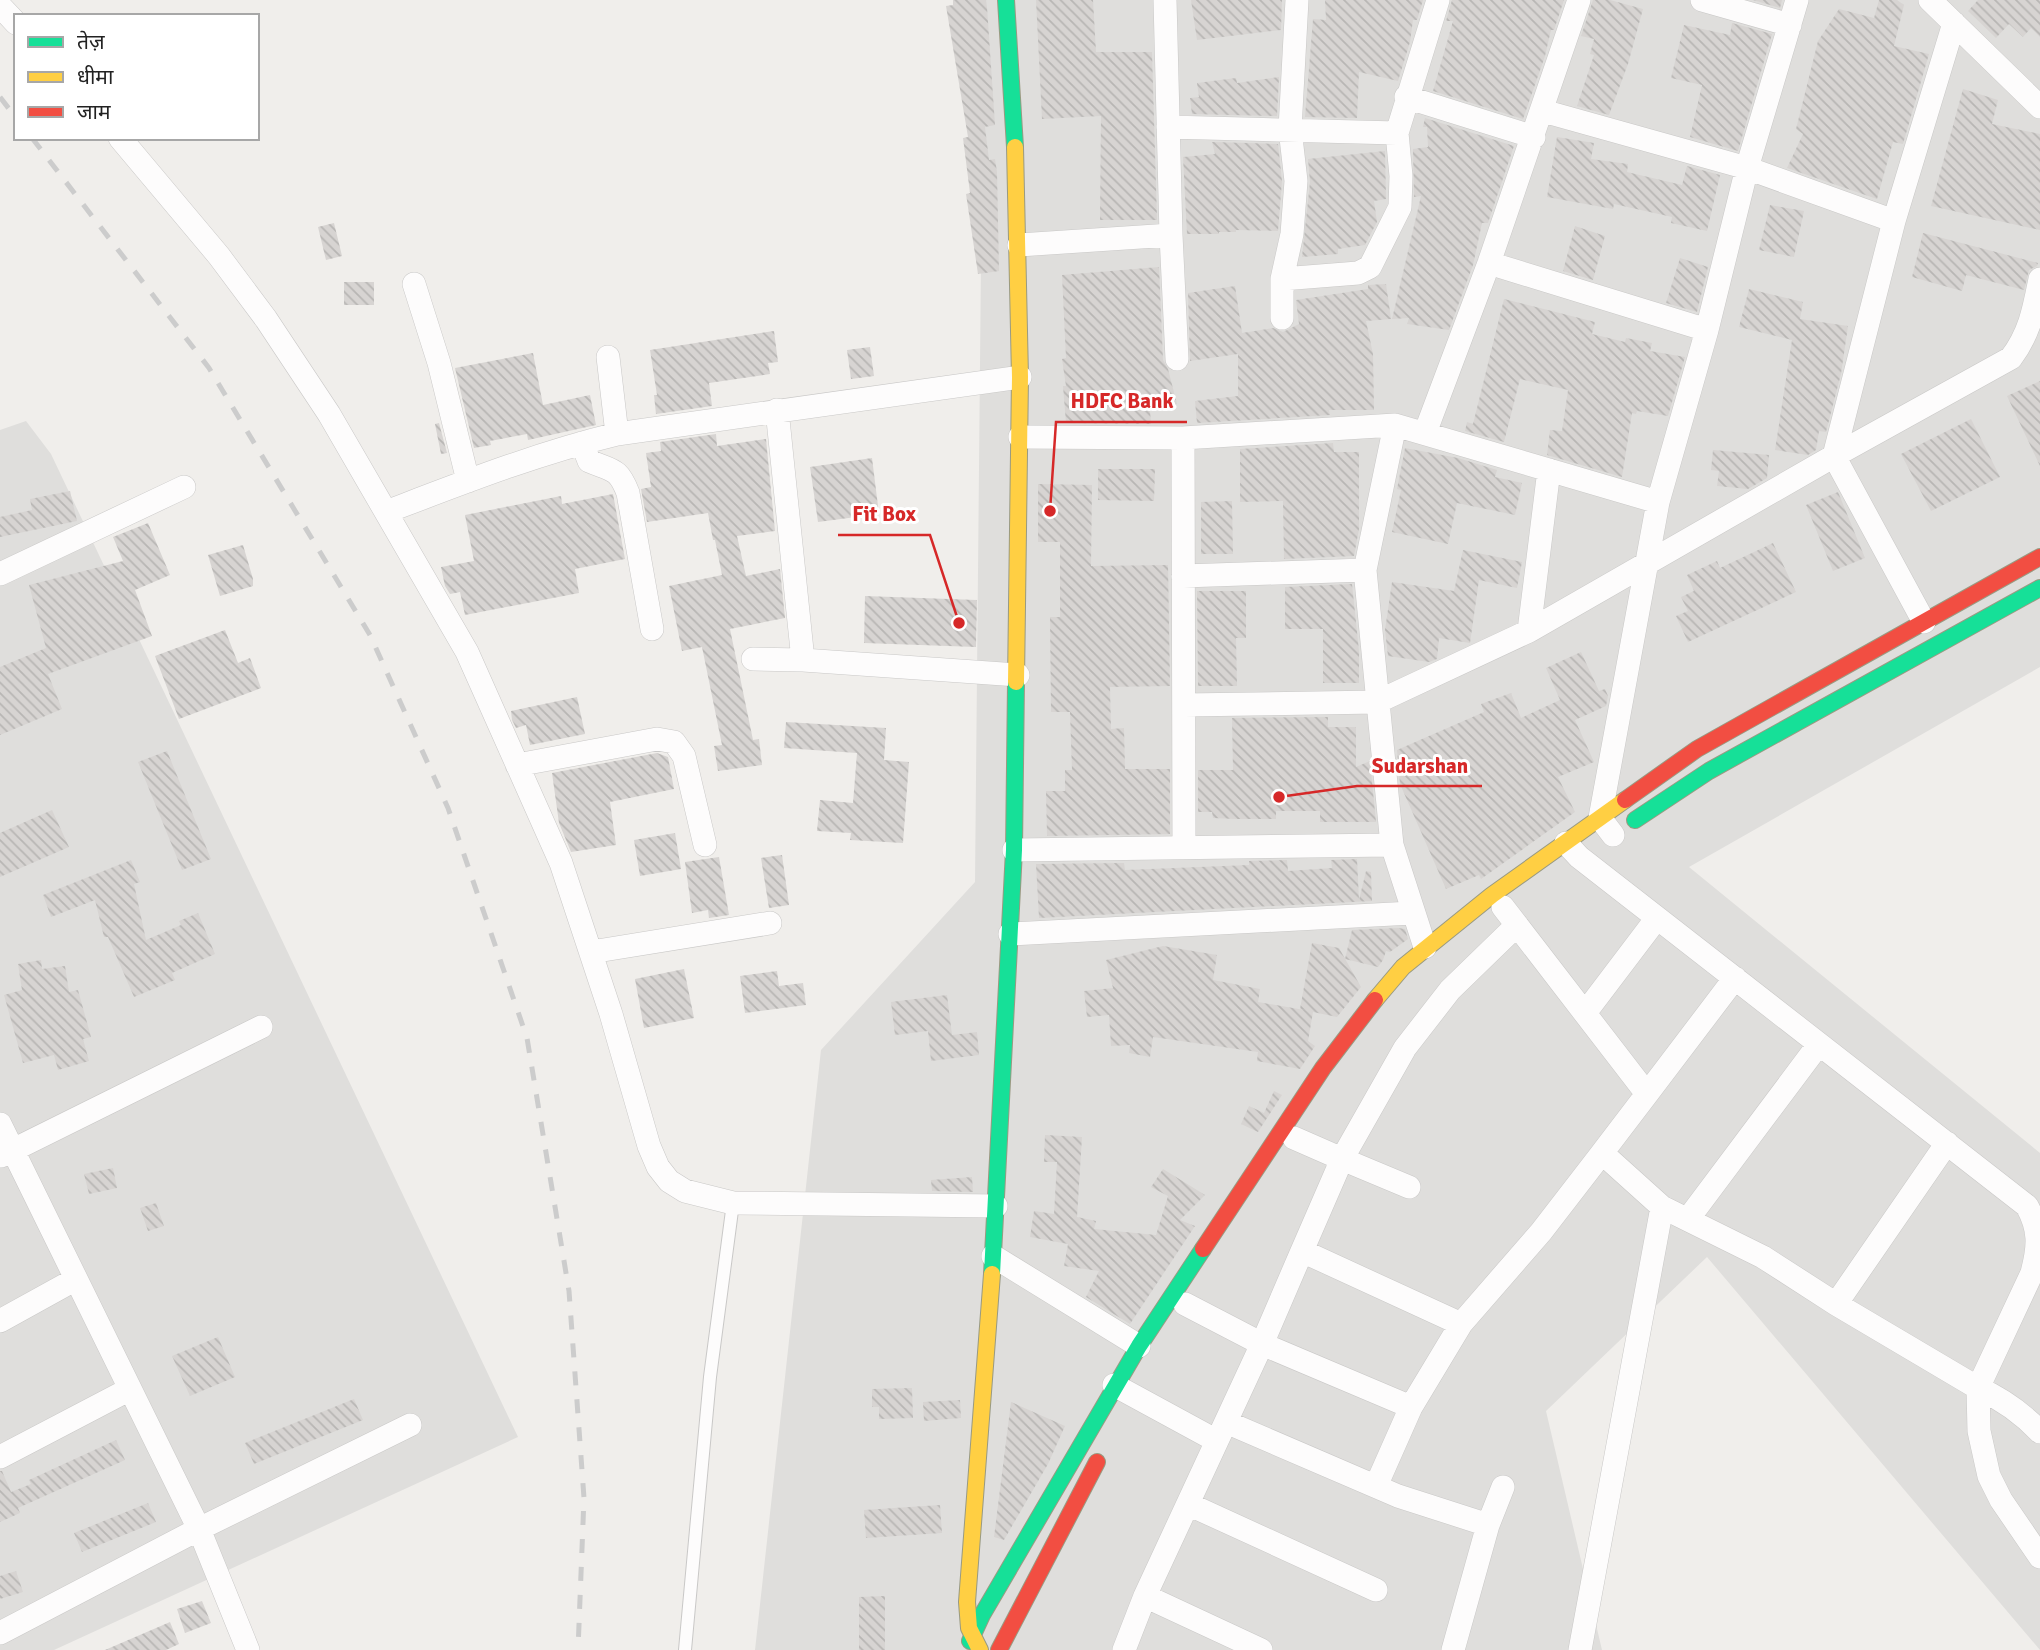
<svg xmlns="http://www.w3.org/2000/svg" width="2040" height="1650" viewBox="0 0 2040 1650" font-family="Signika,'Noto Sans Devanagari',sans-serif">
<defs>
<pattern id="building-back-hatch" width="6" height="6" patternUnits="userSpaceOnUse" patternTransform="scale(1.75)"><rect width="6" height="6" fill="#d7d4d2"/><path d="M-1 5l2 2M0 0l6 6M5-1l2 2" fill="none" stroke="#b8b6b4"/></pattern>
</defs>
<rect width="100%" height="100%" fill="#f0eeeb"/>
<path fill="#dfdedc" d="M956 0H2040V667L1689 867 2040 1153V1650L1707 1257 1546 1411 1602 1650H755L821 1050 975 882 981 261Z
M26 421 51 454 518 1437 54 1650H0V430Z"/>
<path fill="url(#building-back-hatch)" d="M953 0H986L987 7 995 125 985 127 989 160 995 159 997 172 999 271 978 274 966 194 970 193 963 138 968 137 946 6 953 5Z
M1036 0H1093L1096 52H1152L1157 220H1100L1101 116 1042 119Z
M1191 0H1282L1281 30 1197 40Z
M1325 0H1423L1417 20H1413L1410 42 1398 81 1359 72 1357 118 1305 117 1313 19 1326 20Z
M1452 0H1564L1554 30H1551L1545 56 1523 119 1433 91 1453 21H1446Z
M1593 0H1610L1643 9 1628 64 1609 115 1577 106 1594 55 1590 54 1594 39 1581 36Z
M1753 0H1782L1780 8Z
M1879 0H1897L1904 5 1894 46 1929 54 1903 144 1893 142 1877 199 1787 168 1803 134 1796 129 1818 41 1839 9 1874 18Z
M1978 0H2040V37L2031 28 2023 37 2009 24 1996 38 1968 11Z
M1732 23 1772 34 1738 151 1690 137 1702 85 1671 78 1684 25 1730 35Z
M1279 77 1277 116 1192 114 1190 98 1199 97 1197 83 1236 78 1237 83Z
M1963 89 1998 100 1992 124 2040 134V230L1931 206Z
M1425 118 1514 146 1488 223H1482L1473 265 1449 330 1407 324 1409 318 1392 319 1421 196 1414 197 1413 149 1428 147 1427 127H1423Z
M1557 137 1594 143 1591 159 1628 164 1627 172 1682 185 1687 166 1720 175 1707 231 1671 223 1672 217 1614 204 1613 209 1547 197Z
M1212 142 1278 144 1282 181 1278 231 1236 230V232H1219V234H1187L1183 157 1215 154Z
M1385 151 1386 199 1374 201 1377 222 1365 245 1338 249V254L1302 257 1310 182 1308 159Z
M1770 205 1804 211 1794 257 1759 250Z
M334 223 342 256 326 260 318 227Z
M1575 226 1605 236 1593 280 1563 271Z
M1923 233 2038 263 2037 266 2029 270 2024 290 1966 275 1962 291 1912 277Z
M1680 258 1708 267 1697 312 1666 303Z
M1159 267 1163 360 1168 369 1177 404 1150 411 1151 424 1066 423 1063 386H1066L1062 359 1066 358 1062 275Z
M344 282H374V305H344Z
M1386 284 1391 319 1366 321 1373 354 1374 410H1329L1330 415 1197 423 1195 401 1238 396V354L1190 361 1188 293 1235 286 1242 333 1273 328 1283 332 1299 324 1296 300 1368 289V285Z
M1749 289 1803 302 1800 319 1848 326 1841 374 1826 432 1819 431 1816 450 1808 455 1775 450 1792 340 1739 327Z
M1504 299 1595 322 1592 334 1625 342 1626 338 1652 343 1650 351 1685 357 1668 416 1637 411 1636 414 1632 413 1622 477 1547 455 1550 430 1562 431 1568 390 1520 379 1504 442 1465 431 1467 422 1473 424Z
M774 331 778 362 768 363 770 374 709 383 712 406 656 414 654 395H657L650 350Z
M870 347 874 376 851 379 847 350Z
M533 353 543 405 590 395 596 425 528 440 527 434 490 441 491 445 474 448 455 368Z
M2040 381V466L2007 396Z
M1971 419 2000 477 1931 511 1901 454Z
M439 423 447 453 441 454 435 424Z
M716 434 717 446 766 439 775 531 737 536 746 576 780 569 785 618 730 629 753 740 759 739 762 765 718 771 714 746 722 745 702 647 682 651 669 586 722 575 715 540H713L708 513 647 522 641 489 651 487 646 453 661 451 660 442Z
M1333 443 1334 452H1359V529L1354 556 1284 559 1283 501 1240 502V449Z
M1405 448 1458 458 1497 470 1495 477 1522 483 1515 515 1457 503 1448 544 1392 532 1401 490 1397 489Z
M1713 450 1769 455 1767 478 1748 489 1717 486 1719 471 1711 470Z
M872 458 879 514 818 522 810 467Z
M1098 469H1155L1154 501 1098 500Z
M1038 484 1092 485 1091 566 1168 565 1170 686 1110 687 1111 729 1124 728 1125 769H1170V834L1047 836 1046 791H1065V770H1072L1070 712H1051L1050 617H1060V542H1038Z
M70 491 77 521 0 537V517L32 510 30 499Z
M1838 492 1865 558 1833 571 1806 505Z
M613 494 625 559 575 569 579 593 465 615 460 592 450 594 445 586 441 567 474 561 465 515 561 496 562 504Z
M1232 501 1233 554H1201V502Z
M148 523 170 575 135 590 152 636 48 674 62 709 0 735V667L46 648 29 585 123 561 113 537Z
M1773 543 1796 592 1688 642 1676 616 1688 611 1681 597 1694 591 1687 575 1717 561 1720 568Z
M243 545 253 579V586L220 596 208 555Z
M1463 550 1522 562 1517 588 1479 580 1470 643 1439 638 1437 659 1429 662 1388 656 1385 630 1392 582 1454 591Z
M1352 584 1359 651V683H1323V629H1285V587Z
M1197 591H1246V638H1236L1237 686H1198Z
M865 596 977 600 976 647 864 643Z
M225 630 238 663 250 658 261 688 179 719 155 656Z
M1581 652 1599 691 1605 689 1608 696 1606 706 1575 720 1594 762 1558 777 1575 812 1481 879 1479 875 1446 889 1400 784 1397 750 1484 712 1481 704 1511 693 1521 718 1560 700 1546 668Z
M577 697 585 734 530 745 526 725 516 728 512 720 511 711Z
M1328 717V727H1356V767L1370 761 1376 822H1320V811H1276V819H1236L1213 818 1212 812H1198V770H1233L1232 718Z
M786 722 886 728 884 760 909 762 903 843 850 840 851 833 817 831 820 800 853 803 857 753 784 748Z
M167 751 211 859 182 870 138 762Z
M657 753 668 757 674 789 610 802 616 845 571 852 559 823 552 773Z
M52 810 69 847 0 877V833Z
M675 833 681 869 640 876 634 840Z
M782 855 789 905 769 908 761 858Z
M719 857 729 915 709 918 708 910 692 913 685 862Z
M1357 859 1359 900 1366 871 1371 872 1372 901 1039 918 1036 864 1124 863 1125 870 1249 865V861L1287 860 1288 871 1332 868 1331 860Z
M131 860 140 882 134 884 146 940 181 925 179 921 198 913 215 954 172 973 175 980 134 997 108 937H104L95 900 51 917 43 895Z
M1398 928 1405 929 1408 939 1390 952 1386 951 1383 960 1378 967 1345 959 1352 930Z
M1312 943 1339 948 1361 987 1337 1017 1313 1012 1308 1041 1315 1046 1300 1069 1257 1061 1258 1052 1153 1037 1150 1057 1129 1053 1130 1045 1111 1046 1109 1015 1087 1017 1084 991 1113 988 1106 960 1163 946 1217 955 1213 980 1260 989 1258 1002 1310 1011 1300 1009Z
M41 960 42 969 65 966 69 992 78 990 91 1037 83 1039 89 1061 58 1070 54 1055 23 1063 4 995 22 990 18 964Z
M684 969 694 1018 644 1028 635 979Z
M777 971 779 986 803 983 806 1005 745 1013 740 976Z
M947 995 952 1035 977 1032 979 1055 931 1061 928 1031 895 1035 891 1002Z
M1274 1091 1282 1095 1258 1132 1241 1124 1249 1106 1264 1113Z
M1045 1135 1082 1137 1077 1217 1096 1221 1094 1229 1156 1235 1168 1196 1151 1187 1163 1169 1205 1195 1180 1220 1195 1226 1130 1324 1086 1297 1099 1271 1064 1266 1068 1244 1030 1237 1034 1211 1054 1214 1057 1162H1044Z
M113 1168 117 1188 89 1194 84 1174Z
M972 1177 973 1192 932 1191 931 1180Z
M156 1203 164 1226 148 1231 140 1208Z
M218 1337 235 1377 190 1396 172 1356Z
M912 1388 913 1418 879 1419V1407H872V1389Z
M354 1399 363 1420 254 1464 245 1443Z
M960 1400 961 1418 924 1421 923 1402Z
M1011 1402 1065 1426 1048 1464 1004 1540 994 1537Z
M116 1440 125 1460 18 1508 20 1513 0 1522V1471H2L11 1492 31 1484 29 1480Z
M148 1503 156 1522 82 1552 74 1533Z
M940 1505 942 1533 866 1538 864 1510Z
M16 1571 23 1592 0 1599V1576Z
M885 1596V1650H859V1597Z
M202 1601 211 1623 185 1633 177 1609Z
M170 1622 179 1644 166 1650H105Z"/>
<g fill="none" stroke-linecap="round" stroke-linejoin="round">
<defs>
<path id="lane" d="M685 1650 710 1377 733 1203"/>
<path id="street" d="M1702 0 1790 25
M1930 0 2040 107
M0 6 16 23
M1406 97 1534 137
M1543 111 1747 168 1894 221 1954 23
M1168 127 1397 133 1438 0
M120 138 219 256 266 319 329 414 467 652 561 863 611 1014 649 1146 658 1167 669 1181 685 1191 733 1203 996 1206
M1894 221 1834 456 1924 622
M1171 235 1177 359
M1019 245 1171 235 1165 0
M1489 263 1707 330
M1282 279 1358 273 1370 267 1400 207 1401 176 1397 133
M414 284 439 363 468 481
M1282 318V279L1292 234 1296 181 1290 129 1297 0
M608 357 617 434
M1395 425 1365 570 1392 845 1425 947
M1425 433 1489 263 1579 0
M1020 437 1183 438 1395 425 1658 502
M1183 438 1184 847
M582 443 589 461C612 471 618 467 628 493L652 629
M386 512C462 483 538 453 617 434L1020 377
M0 574 184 487
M1183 576 1365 570
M1529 631 1549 470
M753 659 803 660 777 410
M803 660 1018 675
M1184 705 1377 702 1529 631 1834 456 2011 358C2030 333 2034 309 2040 279
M517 765 657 739 674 742 684 756 705 845
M1613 835 1600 818 1658 502 1707 330 1747 168 1797 0
M1566 843 1579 857 2027 1206C2040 1230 2039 1246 2032 1273L1978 1388 1979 1431 1989 1476 2001 1500 2040 1557
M1014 850 1392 845
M1503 907 1647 1094 1602 1153 1662 1207 1580 1650
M1010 934 1412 913
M591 952 770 923
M1585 1013 1657 918
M1647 1094 1735 978
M0 1124 199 1529 0 1633
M1294 1138 1342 1159 1302 1251
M1 1156 261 1027
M1409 1187 1342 1159 1405 1048 1450 990 1517 925
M1662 1207 1763 1257 1836 1304 1978 1388C2002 1399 2022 1413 2040 1432
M1688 1219 1819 1044
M993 1256 1139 1346
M1836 1304 1947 1143
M0 1321 76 1279
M1114 1385 1217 1441
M1411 1407 1262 1344 1302 1251 1461 1324 1541 1232 1602 1153
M1226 1422 1398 1496 1488 1525
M0 1457 130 1389
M1376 1486 1411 1407 1461 1324
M1188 1504 1376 1590
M1145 1596 1261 1650
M248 1650 199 1529 410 1425
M1124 1650 1145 1596 1262 1344 1185 1304
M1453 1650 1488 1525 1503 1487"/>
<path id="fast" d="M1006 0 1015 147
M1635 820 1709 771 2040 588
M992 1274 1014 850 1016 682
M970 1641 982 1615 1139 1346 1203 1249"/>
<path id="slow" d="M1015 147 1020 377 1016 682
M1375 1000 1403 967 1492 895 1625 800
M980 1650 969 1628 967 1602 992 1274"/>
<path id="jam" d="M1625 800 1697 749 2040 557
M1203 1249 1323 1068 1375 1000
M999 1650 1097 1462"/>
</defs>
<use href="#lane" stroke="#c9c8c7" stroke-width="14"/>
<use href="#street" stroke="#c9c8c7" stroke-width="24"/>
<use href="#fast" stroke="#999a82" stroke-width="18"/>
<use href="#slow" stroke="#999a82" stroke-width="18"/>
<use href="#jam" stroke="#999a82" stroke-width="18"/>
<use href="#lane" stroke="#fdfcfc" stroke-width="12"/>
<use href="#street" stroke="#fdfcfc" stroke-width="23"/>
<use href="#fast" stroke="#16e098" stroke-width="16"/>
<use href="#slow" stroke="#ffcf43" stroke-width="16"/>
<use href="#jam" stroke="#f24e42" stroke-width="16"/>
<path stroke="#ccc" stroke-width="5" stroke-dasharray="14 14" stroke-linecap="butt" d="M0 97 16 118
M32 138 209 368 370 635 448 808 527 1038 569 1291 584 1498 578 1650"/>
</g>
<path fill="none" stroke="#d62828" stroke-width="2.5" d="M1050 511L1056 422H1187M959 623L930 535H838M1279 797L1357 786H1482"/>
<g fill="#d62828" stroke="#fff" stroke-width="2.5">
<circle cx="1050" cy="511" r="7"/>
<circle cx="959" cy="623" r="7"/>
<circle cx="1279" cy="797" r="7"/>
</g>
<g font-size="21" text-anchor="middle" font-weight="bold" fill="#d62828" stroke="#fff" stroke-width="6" stroke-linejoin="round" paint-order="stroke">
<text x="1122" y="408">HDFC Bank</text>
<text x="884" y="521">Fit Box</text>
<text x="1420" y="773">Sudarshan</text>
</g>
<rect x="14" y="14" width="245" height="126" fill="#ffffff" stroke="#a7a7a7" stroke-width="2"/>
<rect x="28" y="37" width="35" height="10" fill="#16e098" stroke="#a7a7a7" stroke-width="2"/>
<text x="77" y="49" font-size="21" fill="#222222">तेज़</text>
<rect x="28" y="72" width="35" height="10" fill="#ffcf43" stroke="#a7a7a7" stroke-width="2"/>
<text x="77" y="84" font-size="21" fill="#222222">धीमा</text>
<rect x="28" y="107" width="35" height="10" fill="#f24e42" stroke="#a7a7a7" stroke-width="2"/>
<text x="77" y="119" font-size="21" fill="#222222">जाम</text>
</svg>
